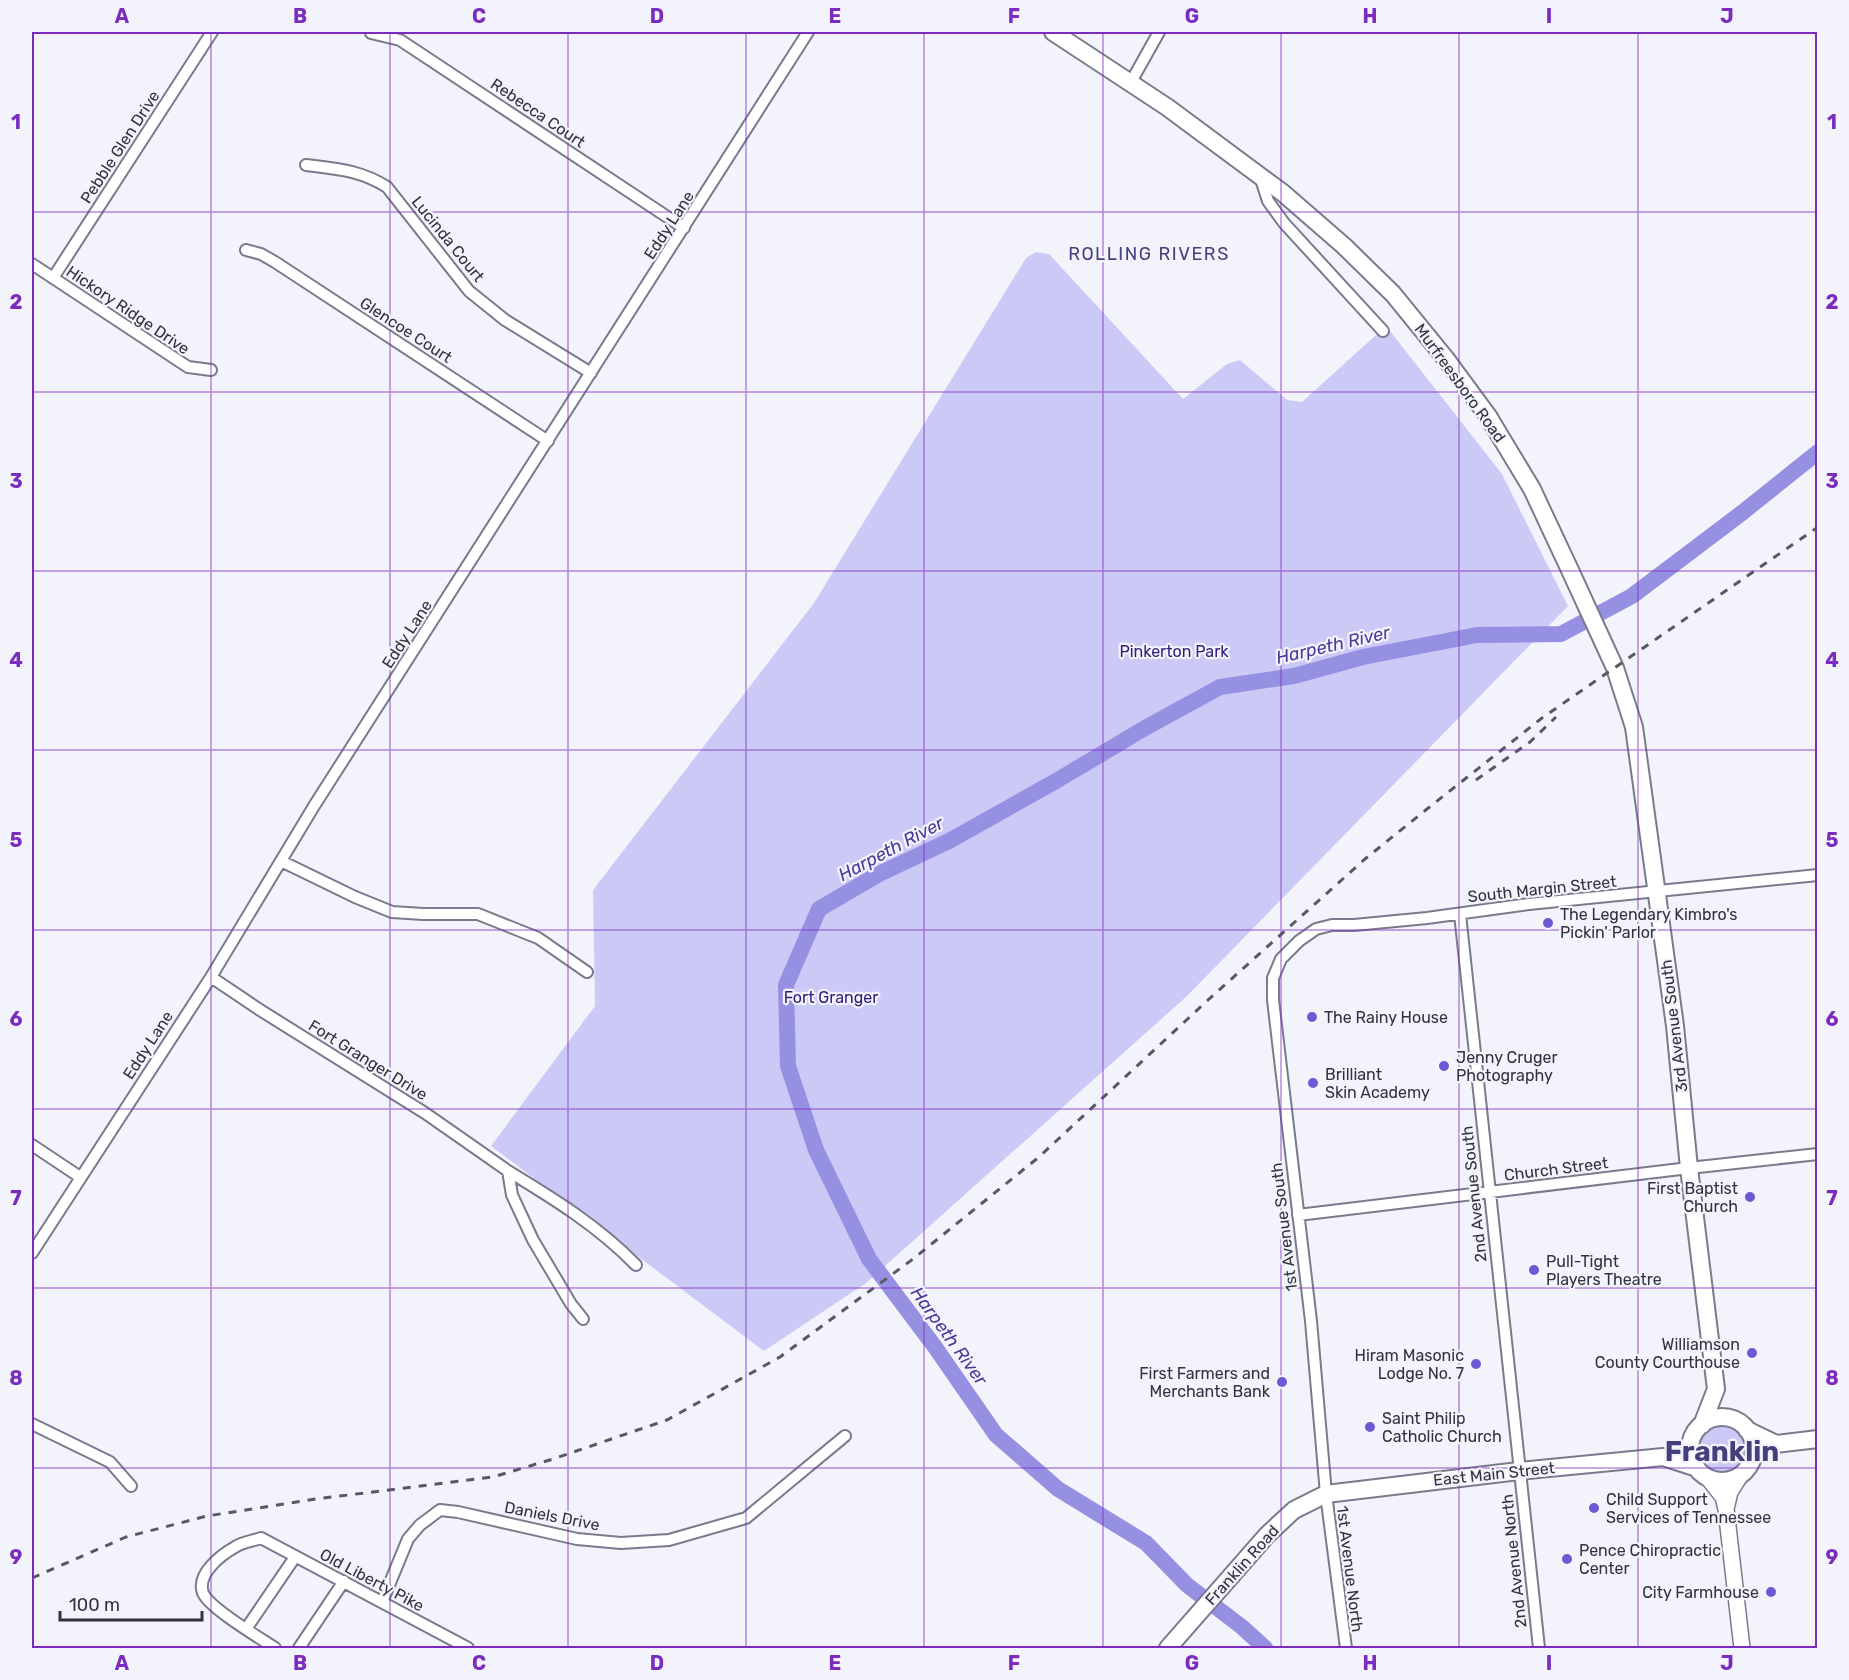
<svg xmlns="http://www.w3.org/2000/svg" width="1849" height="1680" viewBox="0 0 1849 1680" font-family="Rubik,sans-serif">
<rect width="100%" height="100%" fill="#f2f3fb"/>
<path fill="#cbcaf7" d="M1036 252 1049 254 1183 399 1227 364 1240 360 1287 400 1302 402 1386 326 1502 474 1568 606 1187 996 866 1283 764 1351 491 1146 595 1006 593 890 814 603 1026 258Z
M1698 1451a25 25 0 1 1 50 0a25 25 0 1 1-50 0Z"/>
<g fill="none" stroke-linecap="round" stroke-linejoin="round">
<path stroke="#9690e2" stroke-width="16" d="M1265 1648 1242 1627 1187 1585 1146 1543 1058 1489 996 1435 935 1347 869 1259 816 1150 788 1066 786 985 819 909 879 874 949 841 1056 781 1145 728 1220 687 1294 676 1363 657 1477 635 1561 634 1632 596 1743 512 1818 452"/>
<defs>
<path id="minor" d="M371 33 400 40 684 228
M1131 82 1159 32
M306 165C337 169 360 170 387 187L469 291 505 320 591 373
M1260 176 1268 201 1284 223 1383 331
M246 250 261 254 275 262 548 441
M32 264 188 367 211 370
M53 278 212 32
M281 861 355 897 392 912 423 914H478L538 938 587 972
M1460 914 1539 1648
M211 977 260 1010 425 1113 508 1171 512 1195 533 1240 571 1304 583 1319
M32 1145 80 1177
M508 1171C554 1199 598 1226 636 1265
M1298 1215 1689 1168 1818 1154
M32 1253 211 977 314 806 808 32
M32 1424 110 1462 131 1486
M382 1602 408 1539 420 1525 440 1510 458 1512 577 1539 621 1543 669 1540 746 1518 845 1436
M246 1629 295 1557
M275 1648C260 1638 209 1608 203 1593 196 1574 221 1555 235 1547 242 1542 253 1541 261 1538L468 1648
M299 1648 344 1581
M1346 1648 1326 1494 1311 1321 1273 1000V978L1281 959 1299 941 1316 929 1332 925H1354L1427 918 1529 904 1818 875"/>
<path id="secondary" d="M1708 1478 1723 1497 1726 1509 1742 1648
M1726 1509 1730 1492 1740 1476"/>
<path id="primary" d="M1053 32 1167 107 1283 193 1344 246 1393 294 1446 359 1488 416 1532 489 1569 568 1615 668 1634 727 1675 1026 1689 1168 1716 1389 1702 1425
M1690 1449a32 32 0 1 1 64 0a32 32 0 1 1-64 0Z
M1747 1430 1776 1444 1818 1439
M1168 1648 1267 1535 1294 1510 1326 1494 1519 1471 1663 1457 1697 1468"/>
</defs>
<use href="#minor" stroke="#7a7a8d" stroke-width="14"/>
<use href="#secondary" stroke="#7a7a8d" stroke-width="18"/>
<use href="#primary" stroke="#7a7a8d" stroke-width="20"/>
<use href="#minor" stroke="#fff" stroke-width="10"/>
<use href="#secondary" stroke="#fff" stroke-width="15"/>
<use href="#primary" stroke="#fff" stroke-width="16"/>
<path stroke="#595861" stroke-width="3" stroke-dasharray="8 8" stroke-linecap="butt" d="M1476 780 1530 742 1556 717
M32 1578 126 1537 207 1516 316 1499 493 1477 553 1459 667 1420 780 1357 913 1259 1039 1157 1208 1000 1365 859 1427 809 1542 718 1818 527"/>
</g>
<path fill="none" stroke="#7b2cbf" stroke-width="1.5" stroke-opacity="0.55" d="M211 32V1648M390 32V1648M568 32V1648M746 32V1648M924 32V1648M1103 32V1648M1281 32V1648M1459 32V1648M1638 32V1648M32 212H1818M32 392H1818M32 571H1818M32 750H1818M32 930H1818M32 1109H1818M32 1288H1818M32 1468H1818"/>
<g fill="#6d59d3" stroke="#f2f3fb" stroke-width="2">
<circle cx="1548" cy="923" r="6"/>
<circle cx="1312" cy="1017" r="6"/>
<circle cx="1444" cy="1066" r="6"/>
<circle cx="1313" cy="1083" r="6"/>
<circle cx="1750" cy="1197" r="6"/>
<circle cx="1534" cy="1270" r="6"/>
<circle cx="1752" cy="1353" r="6"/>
<circle cx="1476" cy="1364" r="6"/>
<circle cx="1282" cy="1382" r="6"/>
<circle cx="1370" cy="1427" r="6"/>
<circle cx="1594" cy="1508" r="6"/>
<circle cx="1567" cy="1559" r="6"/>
<circle cx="1771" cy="1592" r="6"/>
</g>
<g text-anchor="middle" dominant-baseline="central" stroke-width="4.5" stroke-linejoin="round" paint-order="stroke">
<g font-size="16" fill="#33323b" stroke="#f2f3fb">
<text transform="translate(538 113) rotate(34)">Rebecca Court</text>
<text transform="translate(120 147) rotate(-57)">Pebble Glen Drive</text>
<text transform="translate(669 225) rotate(-57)">Eddy Lane</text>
<text transform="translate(448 239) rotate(51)">Lucinda Court</text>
<text transform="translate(128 310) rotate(34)">Hickory Ridge Drive</text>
<text transform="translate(406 330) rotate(33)">Glencoe Court</text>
<text transform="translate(1460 383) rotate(54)">Murfreesboro Road</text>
<text transform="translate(407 634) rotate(-57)">Eddy Lane</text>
<text transform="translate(1542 889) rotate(-6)">South Margin Street</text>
<text transform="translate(1674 1026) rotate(-97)">3rd Avenue South</text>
<text transform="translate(148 1045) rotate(-57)">Eddy Lane</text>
<text transform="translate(368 1060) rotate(32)">Fort Granger Drive</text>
<text transform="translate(1556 1169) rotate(-7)">Church Street</text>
<text transform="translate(1474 1194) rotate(-96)">2nd Avenue South</text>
<text transform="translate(1284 1227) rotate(-97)">1st Avenue South</text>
<text transform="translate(1494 1474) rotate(-6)">East Main Street</text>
<text transform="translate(552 1516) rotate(11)">Daniels Drive</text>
<text transform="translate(1514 1561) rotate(-96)">2nd Avenue North</text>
<text transform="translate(1242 1565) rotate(-48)">Franklin Road</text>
<text transform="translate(1350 1569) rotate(83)">1st Avenue North</text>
<text transform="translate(372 1580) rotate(28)">Old Liberty Pike</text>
</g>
<g font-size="16" fill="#331b7a" stroke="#f2f3fb">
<text x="1174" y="651">Pinkerton Park</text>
<text x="831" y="997">Fort Granger</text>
</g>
<g font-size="16" fill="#33323b" stroke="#f2f3fb" text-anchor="start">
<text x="1560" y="914">The Legendary Kimbro's<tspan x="1560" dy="18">Pickin' Parlor</tspan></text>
<text x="1324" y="1017">The Rainy House</text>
<text x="1456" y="1057">Jenny Cruger<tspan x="1456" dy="18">Photography</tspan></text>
<text x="1325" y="1074">Brilliant<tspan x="1325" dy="18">Skin Academy</tspan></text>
<text x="1738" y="1188" text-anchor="end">First Baptist<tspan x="1738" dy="18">Church</tspan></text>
<text x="1546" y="1261">Pull-Tight<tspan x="1546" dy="18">Players Theatre</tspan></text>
<text x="1740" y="1344" text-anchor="end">Williamson<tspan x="1740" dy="18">County Courthouse</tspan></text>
<text x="1464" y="1355" text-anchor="end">Hiram Masonic<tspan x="1464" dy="18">Lodge No. 7</tspan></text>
<text x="1270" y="1373" text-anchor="end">First Farmers and<tspan x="1270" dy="18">Merchants Bank</tspan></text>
<text x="1382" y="1418">Saint Philip<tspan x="1382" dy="18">Catholic Church</tspan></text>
<text x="1606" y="1499">Child Support<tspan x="1606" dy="18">Services of Tennessee</tspan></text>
<text x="1579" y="1550">Pence Chiropractic<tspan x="1579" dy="18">Center</tspan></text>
<text x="1759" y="1592" text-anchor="end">City Farmhouse</text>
</g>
<g font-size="18" letter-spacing="1.5" fill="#463f7d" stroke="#f2f3fb">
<text x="1149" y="254">ROLLING RIVERS</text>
</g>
<g font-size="18" font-style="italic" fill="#4a3998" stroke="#f2f3fb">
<text transform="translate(1333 645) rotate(-13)">Harpeth River</text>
<text transform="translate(891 849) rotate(-28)">Harpeth River</text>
<text transform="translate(949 1336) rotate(54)">Harpeth River</text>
</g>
<g font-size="28" font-weight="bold" fill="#463f7d" stroke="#f2f3fb">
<text x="1722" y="1451">Franklin</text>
</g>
</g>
<rect width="1849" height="1680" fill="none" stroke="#f2f3fb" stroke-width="66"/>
<path d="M60 1611v9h142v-9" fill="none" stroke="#33323b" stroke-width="3"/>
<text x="69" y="1611" font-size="18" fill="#33323b" stroke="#f2f3fb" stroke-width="4.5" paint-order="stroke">100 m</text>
<rect x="33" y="33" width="1783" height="1614" fill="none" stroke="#7b2cbf" stroke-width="2"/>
<g font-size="20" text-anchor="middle" font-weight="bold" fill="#7b2cbf">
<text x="122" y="23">A</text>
<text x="300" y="23">B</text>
<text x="479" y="23">C</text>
<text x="657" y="23">D</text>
<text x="835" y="23">E</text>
<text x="1014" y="23">F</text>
<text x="1192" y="23">G</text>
<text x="1370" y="23">H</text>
<text x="1549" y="23">I</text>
<text x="1727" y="23">J</text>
<text x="16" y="129">1</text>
<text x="1832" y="129">1</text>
<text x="16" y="309">2</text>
<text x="1832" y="309">2</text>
<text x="16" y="488">3</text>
<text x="1832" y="488">3</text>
<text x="16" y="667">4</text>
<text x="1832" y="667">4</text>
<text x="16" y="847">5</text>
<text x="1832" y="847">5</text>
<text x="16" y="1026">6</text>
<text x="1832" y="1026">6</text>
<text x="16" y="1205">7</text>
<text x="1832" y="1205">7</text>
<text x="16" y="1385">8</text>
<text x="1832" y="1385">8</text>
<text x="16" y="1564">9</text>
<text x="1832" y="1564">9</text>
<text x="122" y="1670">A</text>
<text x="300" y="1670">B</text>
<text x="479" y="1670">C</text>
<text x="657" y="1670">D</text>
<text x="835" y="1670">E</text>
<text x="1014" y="1670">F</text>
<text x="1192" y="1670">G</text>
<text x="1370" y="1670">H</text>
<text x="1549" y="1670">I</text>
<text x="1727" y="1670">J</text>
</g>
</svg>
